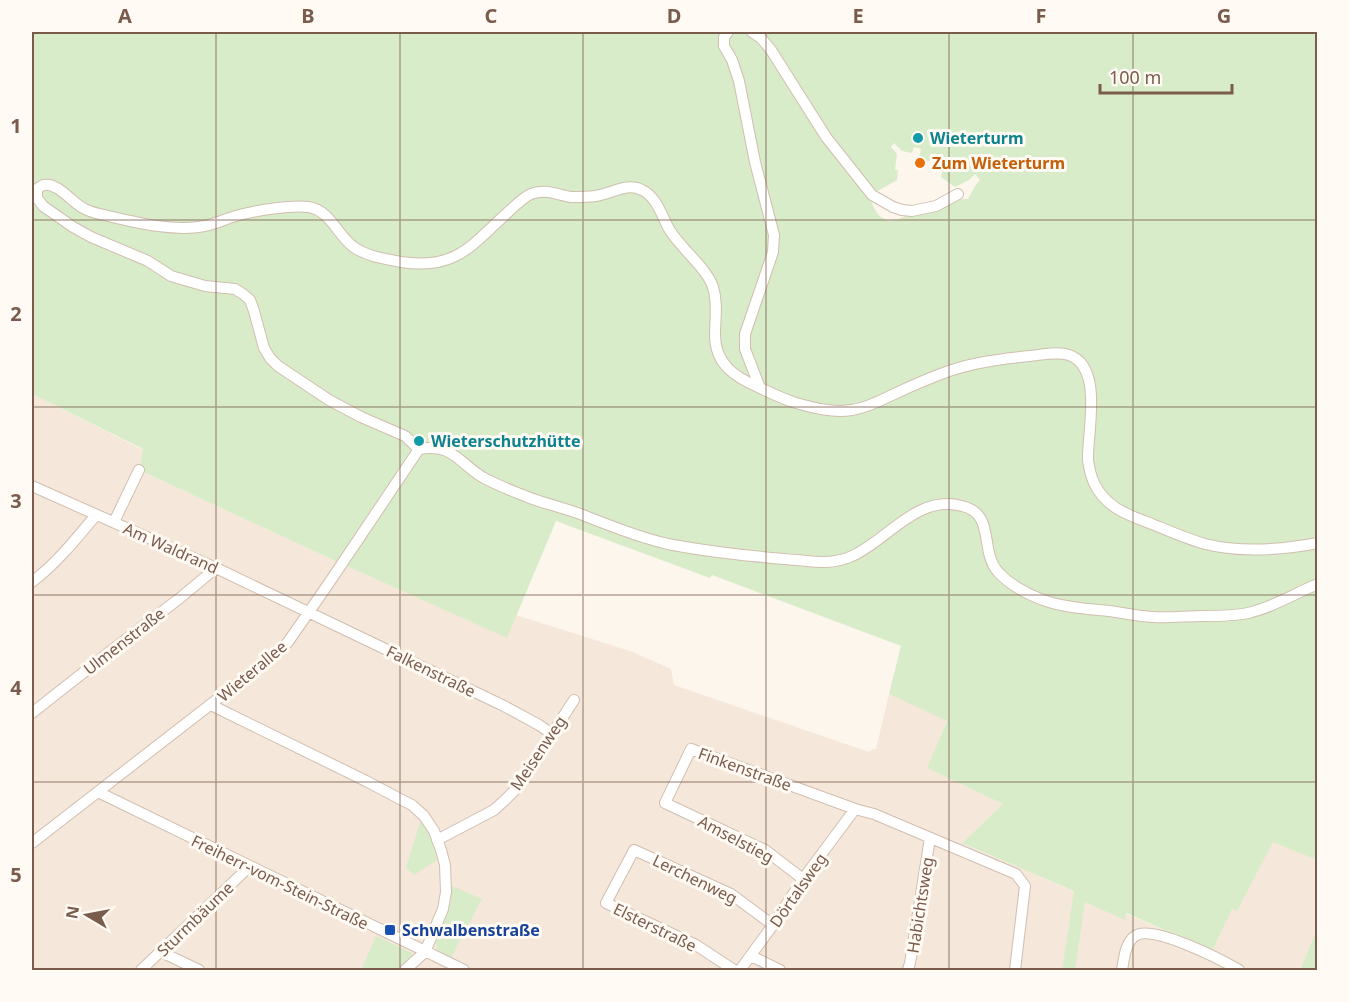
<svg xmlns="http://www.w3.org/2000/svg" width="1349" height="1002" viewBox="0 0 1349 1002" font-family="'Noto Sans',sans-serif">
<rect width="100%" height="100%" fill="#fdf6ec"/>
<path fill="#f5e8da" d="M32 394 143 450 139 470 340 563 506 637 516 615 633 652 671 669 674 685 869 752 873 749H876L889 694 947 720 928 768 1003 804 962 843 1212 951 1232 908 1237 910 1273 841 1317 860V929L1300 970H32Z"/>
<path fill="#d8ecc9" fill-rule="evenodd" d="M32 32H1317V860L1273 842 1237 911 1232 909 1212 951 1126 913 1125 920 1085 902 1075 970H1062L1074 891 962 843 1003 804 927 768 947 721 889 694 901 646 712 575 710 578 556 521 507 638 340 563 139 470 143 449 32 394ZM894 143 902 151 912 153 914 147 921 149 919 159 944 164 941 177 955 187 969 180 975 174 980 180 975 186 968 199C955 198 943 206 931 210 924 212 916 213 908 215 903 217 899 220 894 220 879 223 874 208 869 196L897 180 898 170H895L897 154 891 147Z
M421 819 431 837 437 860 414 875 406 868Z
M452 886 482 899 451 958C442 954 437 954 436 943L451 902Z
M1317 929V970H1300Z
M376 936 412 953 413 958 399 970H361Z"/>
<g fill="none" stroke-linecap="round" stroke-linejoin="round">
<defs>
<path id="street" d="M728 32 724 37V46L732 60 739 81 755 162 774 235 773 252 745 334V349L760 388
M752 32 761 38 771 50 826 137 872 195 893 207 902 210 912 211 936 206 958 194
M419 449 405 436 361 417 329 400 278 366 270 358 264 348 254 311 250 300 243 294 235 289 205 286 171 276 148 261 91 237 73 227 43 206 37 198V189C40 187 42 185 44 185 58 182 73 204 85 209 92 213 101 214 108 216 138 223 174 232 205 226 218 223 230 217 243 214 260 210 291 205 308 207 331 210 337 236 355 248 369 257 386 259 401 262 455 270 470 247 506 214 514 207 522 198 531 194 545 188 558 195 571 197 579 197 588 197 595 196 611 194 627 182 642 190 656 196 662 216 669 229 681 249 706 267 713 287 718 303 715 319 715 335 715 364 735 377 758 387 771 393 783 399 796 403 814 408 833 413 852 410 865 408 878 402 890 396 909 387 929 378 949 371 975 362 1002 359 1029 356 1041 355 1057 351 1069 355 1104 367 1087 433 1088 460 1089 468 1091 476 1094 483 1106 508 1128 515 1152 524 1169 531 1187 539 1205 544 1241 553 1281 550 1318 543
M419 449C454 443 458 463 484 478 499 486 515 492 530 498 549 505 569 509 588 517 613 527 641 538 668 544 714 553 761 557 807 561 823 563 838 563 852 556 888 540 917 494 962 506 996 514 979 550 998 572 1011 586 1031 596 1049 602 1068 608 1089 609 1109 611 1123 613 1138 616 1153 617 1170 618 1187 616 1203 616 1218 616 1234 616 1248 613 1272 608 1295 593 1318 584
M32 486 216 568 308 612 504 706 539 725 552 734
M114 522 139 470
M32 582C57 563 76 539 96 515
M211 705 366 781 402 800 412 805 424 816 434 831 441 850 445 865 446 892 443 909 425 952 405 970
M32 713 112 650 180 598 216 568
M98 792 464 970
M437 840 494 810 505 800 516 789 528 771 574 700
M32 843 278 652 288 642 329 583 419 449
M803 879 765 850 665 803 691 749 855 809 874 814 1016 874 1025 886 1015 970
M161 952 199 970
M751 956 780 970
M141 970 249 867
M734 970 696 945 606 903 634 850 731 894 773 925
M740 970 773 925 803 879 855 809
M908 970 910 963 930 838
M1122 970C1124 959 1125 943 1135 936 1150 923 1222 960 1239 970"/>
</defs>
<use href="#street" stroke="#d1beb0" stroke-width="12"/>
<use href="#street" stroke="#fff" stroke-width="10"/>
</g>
<path fill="none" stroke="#7a5c4d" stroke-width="1.5" stroke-opacity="0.55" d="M216 32V970M400 32V970M583 32V970M766 32V970M949 32V970M1133 32V970M32 220H1318M32 407H1318M32 595H1318M32 782H1318"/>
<g fill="#0f9aa8" stroke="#fffaf3" stroke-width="2">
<circle cx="918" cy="138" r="6"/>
<circle cx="419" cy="441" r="6"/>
</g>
<circle fill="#e8710a" stroke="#fffaf3" stroke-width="2" cx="920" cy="163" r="6"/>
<rect fill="#1a4fb4" stroke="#fffaf3" stroke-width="2" x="384" y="924" width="12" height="12" rx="3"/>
<g text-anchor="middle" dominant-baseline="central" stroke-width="6" stroke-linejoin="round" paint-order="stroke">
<g font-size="16" font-weight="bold" fill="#0d838f" stroke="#fffaf3" text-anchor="start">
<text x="930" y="138">Wieterturm</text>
<text x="431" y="441">Wieterschutzhütte</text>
</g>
<g font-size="16" font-weight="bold" fill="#c56008" stroke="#fffaf3" text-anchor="start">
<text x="932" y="163">Zum Wieterturm</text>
</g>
<g font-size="16" fill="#7a5c4d" stroke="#fffaf3">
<text transform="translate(171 548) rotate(24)">Am Waldrand</text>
<text transform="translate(124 641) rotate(-38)">Ulmenstraße</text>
<text transform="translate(252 671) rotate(-40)">Wieterallee</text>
<text transform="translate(431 671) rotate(26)">Falkenstraße</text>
<text transform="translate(538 753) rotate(-56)">Meisenweg</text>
<text transform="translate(745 769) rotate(20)">Finkenstraße</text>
<text transform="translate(736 839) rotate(28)">Amselstieg</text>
<text transform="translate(695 879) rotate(26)">Lerchenweg</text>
<text transform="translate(280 882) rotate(26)">Freiherr-vom-Stein-Straße</text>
<text transform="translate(798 890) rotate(-55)">Dörtalsweg</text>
<text transform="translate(920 905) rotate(-81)">Habichtsweg</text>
<text transform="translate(195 919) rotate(-44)">Sturmbäume</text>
<text transform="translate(655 927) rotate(26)">Elsterstraße</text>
</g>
<g font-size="16" font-weight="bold" fill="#164399" stroke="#fffaf3" text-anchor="start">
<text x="402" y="930">Schwalbenstraße</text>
</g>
</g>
<rect width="1349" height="1002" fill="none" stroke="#fffaf3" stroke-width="66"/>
<g transform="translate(87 915) rotate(280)" stroke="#fffaf3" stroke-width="4.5" paint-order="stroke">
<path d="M0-4.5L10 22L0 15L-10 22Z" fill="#7a5c4d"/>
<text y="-9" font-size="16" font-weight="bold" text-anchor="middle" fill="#7a5c4d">N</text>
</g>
<path d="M1100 84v9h132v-9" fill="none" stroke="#7a5c4d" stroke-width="3"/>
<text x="1109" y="84" font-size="18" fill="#7a5c4d" stroke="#fffaf3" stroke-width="4.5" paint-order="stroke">100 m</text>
<rect x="33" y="33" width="1283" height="936" fill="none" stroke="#7a5c4d" stroke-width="2"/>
<g font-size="20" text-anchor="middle" font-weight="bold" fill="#7a5c4d">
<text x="125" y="23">A</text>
<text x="308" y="23">B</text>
<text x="491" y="23">C</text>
<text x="674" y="23">D</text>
<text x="858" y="23">E</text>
<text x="1041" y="23">F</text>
<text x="1224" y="23">G</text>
<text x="16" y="133">1</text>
<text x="16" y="321">2</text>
<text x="16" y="508">3</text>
<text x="16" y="695">4</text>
<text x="16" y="882">5</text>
</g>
</svg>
